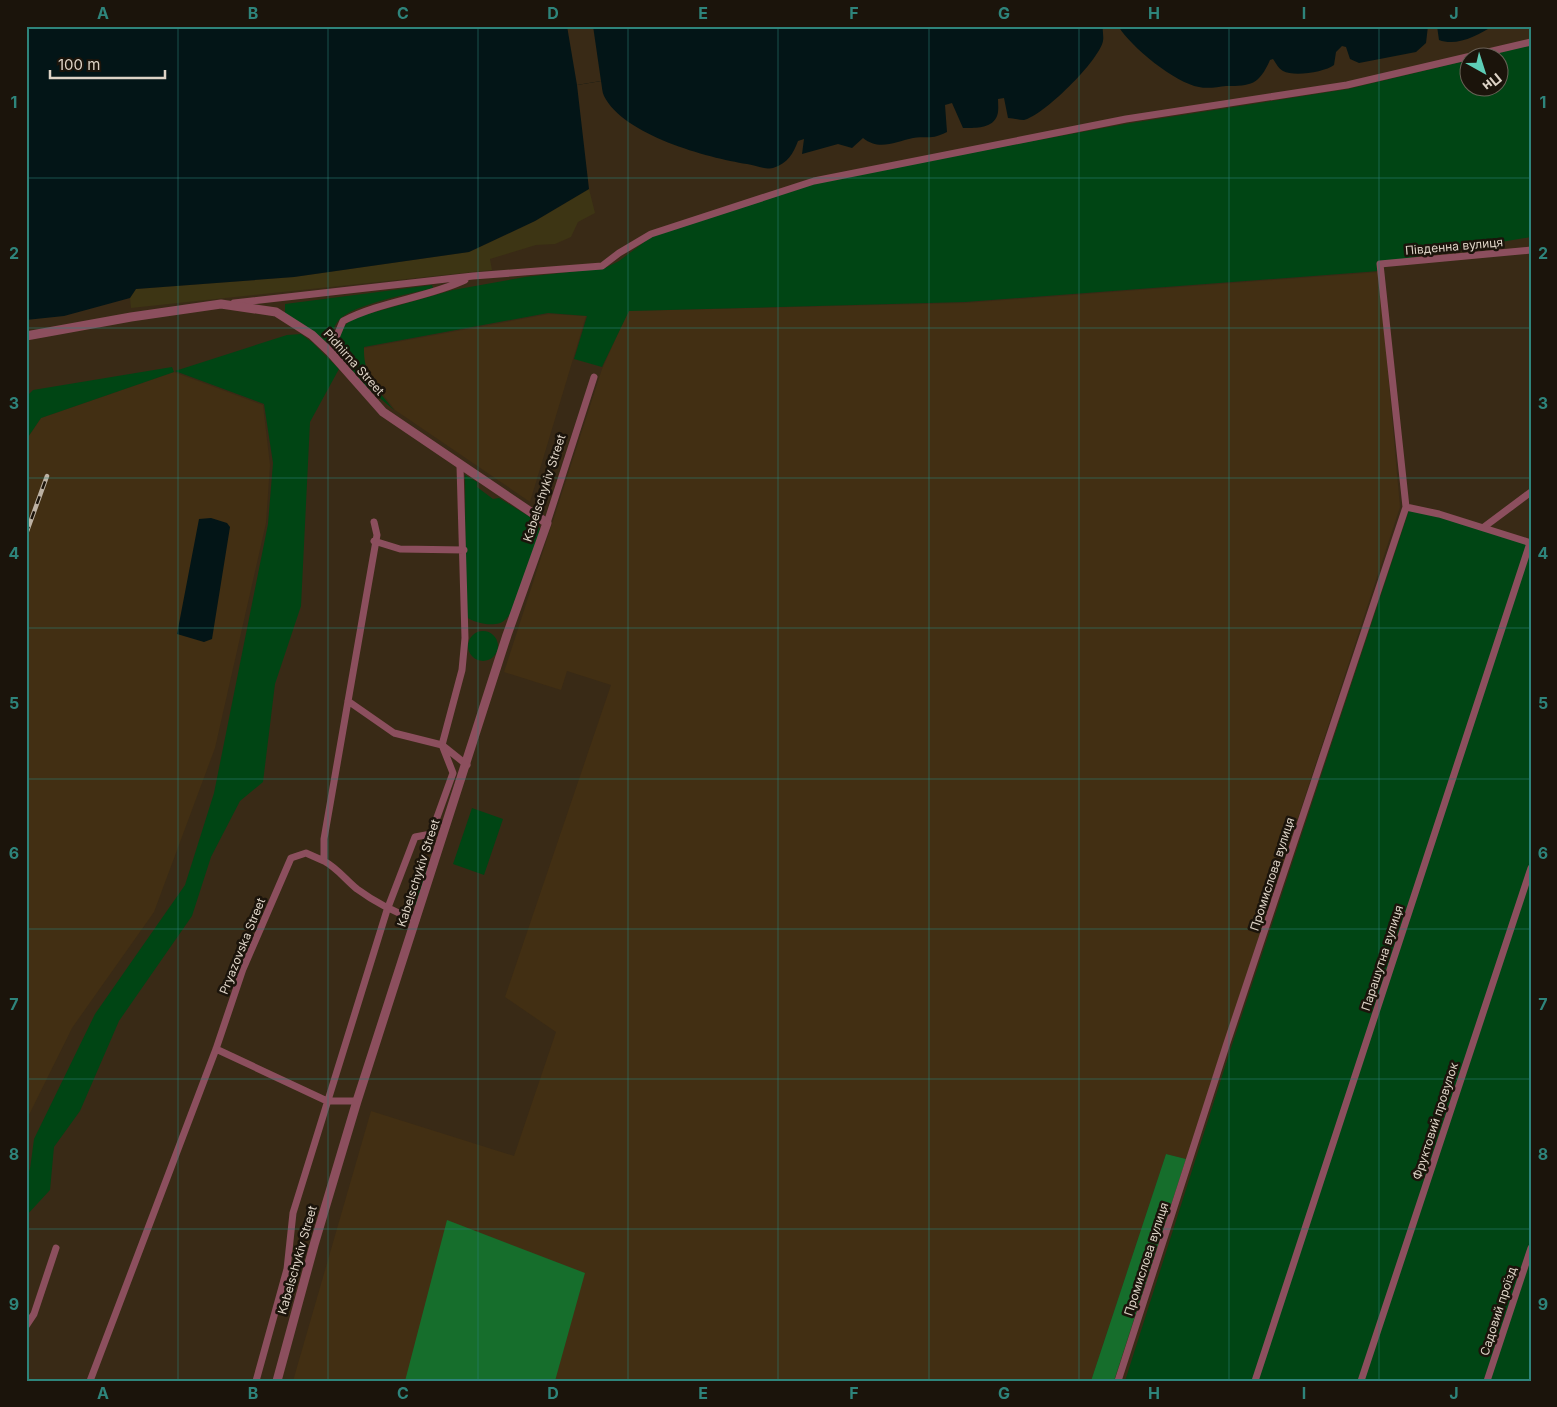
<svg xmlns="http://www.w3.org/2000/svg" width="1557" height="1407" viewBox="0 0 1557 1407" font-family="Inter,sans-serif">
<rect width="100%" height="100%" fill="#392a16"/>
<path fill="#422f13" d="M1379 272 1400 507 1186 1159 1166 1154 1091 1381H293L371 1111 514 1156 556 1032 505 997 611 685 567 671 561 690 504 672 602 369 628 311 965 303Z
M549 314 586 316 530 502 395 410 375 384 364 364V348Z
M174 372 263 405 270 465 266 523 215 748 154 912 72 1028 26 1121V440L41 418Z"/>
<path fill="#004514" d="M1531 45V237L1379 263V271L965 302 629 311 602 367 574 359 587 316 548 313 364 347C363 376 377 389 394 410 371 390 309 347 354 318L453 290 525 277 605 268 619 261 651 237 814 182 1125 124 1348 89 1469 60 1470 88H1500V58L1480 57Z
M432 285 433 288C410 294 354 304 339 320 334 325 332 334 330 342L327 343 285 313V304Z
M301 334 313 343 339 369 310 422 301 606 275 684 263 782 240 801 211 857 192 916 119 1021 80 1111 54 1147 50 1190 26 1216V1177L30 1169 34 1139 95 1014 185 885 214 793 268 524 273 463 264 404 175 371 287 335Z
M172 367 174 372 41 418 26 440V397L33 390Z
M465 475 477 482V487L493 499 499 498 535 520 540 529C534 549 520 605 506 619 497 629 475 623 466 617Z
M1410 507 1531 543V1381H1125L1231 1048Z
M468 646a15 15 0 1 1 30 0a15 15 0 1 1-30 0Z
M472 808 503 819 484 875 453 864Z
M418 866 428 869 416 905 406 902Z"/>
<path fill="#166e2c" d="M1166 1154 1186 1159 1114 1381H1091Z
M447 1220 585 1273 555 1381H405Z"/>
<path fill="#3d3514" d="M589 189 595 213 578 222 571 237 555 244 536 245 490 259 492 270 131 308 130 298 136 289 294 277 469 252 535 221Z"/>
<path fill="#031517" d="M26 26H1103C1102 30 1104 36 1103 41 1099 61 1043 116 1024 120 1019 120 1013 118 1008 118L1004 98 998 99C998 104 999 111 997 116 992 129 974 128 963 128L952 103 945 105 947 132C931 140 929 136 913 138 895 142 879 151 863 138L852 148 838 144 802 154 804 139 798 141C793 154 788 163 773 168 767 170 754 165 747 164 708 158 623 135 604 96 602 92 602 86 601 81L577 85 589 189 535 221 469 252 294 277 136 289 130 298 64 316 26 320Z
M1118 26H1428L1426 43 1416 52 1359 63 1350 59 1346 47 1342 46 1336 52 1334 65C1325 72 1294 77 1283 71 1278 68 1276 63 1273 59L1270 60C1259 85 1251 86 1226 86 1218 87 1207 89 1199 87 1175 83 1131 47 1118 26Z
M1437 26H1493C1478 35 1457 47 1439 40Z
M211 518 227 523 230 527 212 639 204 642 177 634 199 519Z"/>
<path fill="#392a16" d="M567 26H593L601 81 577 85Z"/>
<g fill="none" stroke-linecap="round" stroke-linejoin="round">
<path stroke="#8c4f5e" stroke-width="7" d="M234 303 473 276 602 266 619 253 651 234 814 181 1126 119 1347 85 1531 42
M330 352 343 321C382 301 426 298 465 280
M1406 507 1439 514 1531 543
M547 523 594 377
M1484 527 1531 492
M374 541 400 549 464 550
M348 701 394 733 442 745 467 765
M324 861C337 868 345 879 357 889 376 903 394 912 416 920
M216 1049 327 1101H357
M26 1326 34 1314 56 1248
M90 1381 216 1049 243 969 291 858 306 853 324 861V839L377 535 374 522
M256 1381 287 1269 293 1213 387 910 415 837 431 834 453 773 442 745 462 670 465 638 460 466
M1118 1381 1226 1046 1406 507 1380 264 1531 250
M1255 1381 1530 543
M1361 1381 1531 868
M1487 1381 1531 1248"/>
<path stroke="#8c4f5e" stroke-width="9" d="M26 336 131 317 221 304 276 312 312 335 330 352 383 412 547 523 507 635 357 1101 314 1245 277 1381"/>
<defs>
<path id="rail" d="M26 534 47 476"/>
</defs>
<use href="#rail" stroke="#bcb1a3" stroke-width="4.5"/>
<use href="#rail" stroke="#1b140b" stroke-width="2.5" stroke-dasharray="8" stroke-linecap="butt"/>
</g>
<path fill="none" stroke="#2e847b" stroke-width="1" stroke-opacity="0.55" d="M178 26V1381M328 26V1381M478 26V1381M628 26V1381M778 26V1381M929 26V1381M1079 26V1381M1229 26V1381M1379 26V1381M26 178H1531M26 328H1531M26 478H1531M26 628H1531M26 779H1531M26 929H1531M26 1079H1531M26 1229H1531"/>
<g text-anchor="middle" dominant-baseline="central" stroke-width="5" stroke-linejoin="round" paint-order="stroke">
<g font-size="12" fill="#ddd3c6" stroke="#1b140b">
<text transform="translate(1454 246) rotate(-5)">Південна вулиця</text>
<text transform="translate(354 362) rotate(48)">Pidhirna Street</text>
<text transform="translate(544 488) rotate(-72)">Kabelschykiv Street</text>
<text transform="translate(418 873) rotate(-72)">Kabelschykiv Street</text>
<text transform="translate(1272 874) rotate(-72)">Промислова вулиця</text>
<text transform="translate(242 946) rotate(-68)">Pryazovska Street</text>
<text transform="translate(1382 958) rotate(-72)">Парашутна вулиця</text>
<text transform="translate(1435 1121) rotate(-72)">Фруктовий провулок</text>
<text transform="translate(1146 1259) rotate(-72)">Промислова вулиця</text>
<text transform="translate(297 1260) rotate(-74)">Kabelschykiv Street</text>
<text transform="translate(1498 1311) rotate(-72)">Садовий проїзд</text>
</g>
</g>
<rect width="1557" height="1407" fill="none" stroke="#1b140b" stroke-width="55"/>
<g transform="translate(1484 72) rotate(141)"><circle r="24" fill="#1b140b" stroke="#696056"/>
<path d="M0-4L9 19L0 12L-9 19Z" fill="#5eceb7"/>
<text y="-8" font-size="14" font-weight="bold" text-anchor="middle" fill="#ddd3c6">Пн</text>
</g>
<path d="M50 70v8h115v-8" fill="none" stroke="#ddd3c6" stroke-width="2.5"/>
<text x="58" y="70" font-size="15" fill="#ddd3c6" stroke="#1b140b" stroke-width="4" paint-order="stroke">100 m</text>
<rect x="28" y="28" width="1502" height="1352" fill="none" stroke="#2e847b" stroke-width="2"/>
<g font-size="16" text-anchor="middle" font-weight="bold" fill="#2e847b">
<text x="103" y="19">A</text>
<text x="253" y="19">B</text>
<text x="403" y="19">C</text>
<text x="553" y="19">D</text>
<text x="703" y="19">E</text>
<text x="854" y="19">F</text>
<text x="1004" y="19">G</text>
<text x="1154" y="19">H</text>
<text x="1304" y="19">I</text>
<text x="1454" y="19">J</text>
<text x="14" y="108">1</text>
<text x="1543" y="108">1</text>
<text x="14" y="259">2</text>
<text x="1543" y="259">2</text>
<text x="14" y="409">3</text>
<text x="1543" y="409">3</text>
<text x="14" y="559">4</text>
<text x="1543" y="559">4</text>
<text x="14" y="709">5</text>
<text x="1543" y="709">5</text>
<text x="14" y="859">6</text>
<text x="1543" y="859">6</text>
<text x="14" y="1010">7</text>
<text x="1543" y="1010">7</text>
<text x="14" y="1160">8</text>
<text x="1543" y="1160">8</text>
<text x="14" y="1310">9</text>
<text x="1543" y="1310">9</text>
<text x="103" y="1399">A</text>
<text x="253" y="1399">B</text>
<text x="403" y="1399">C</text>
<text x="553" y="1399">D</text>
<text x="703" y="1399">E</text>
<text x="854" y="1399">F</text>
<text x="1004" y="1399">G</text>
<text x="1154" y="1399">H</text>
<text x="1304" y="1399">I</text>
<text x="1454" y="1399">J</text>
</g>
</svg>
